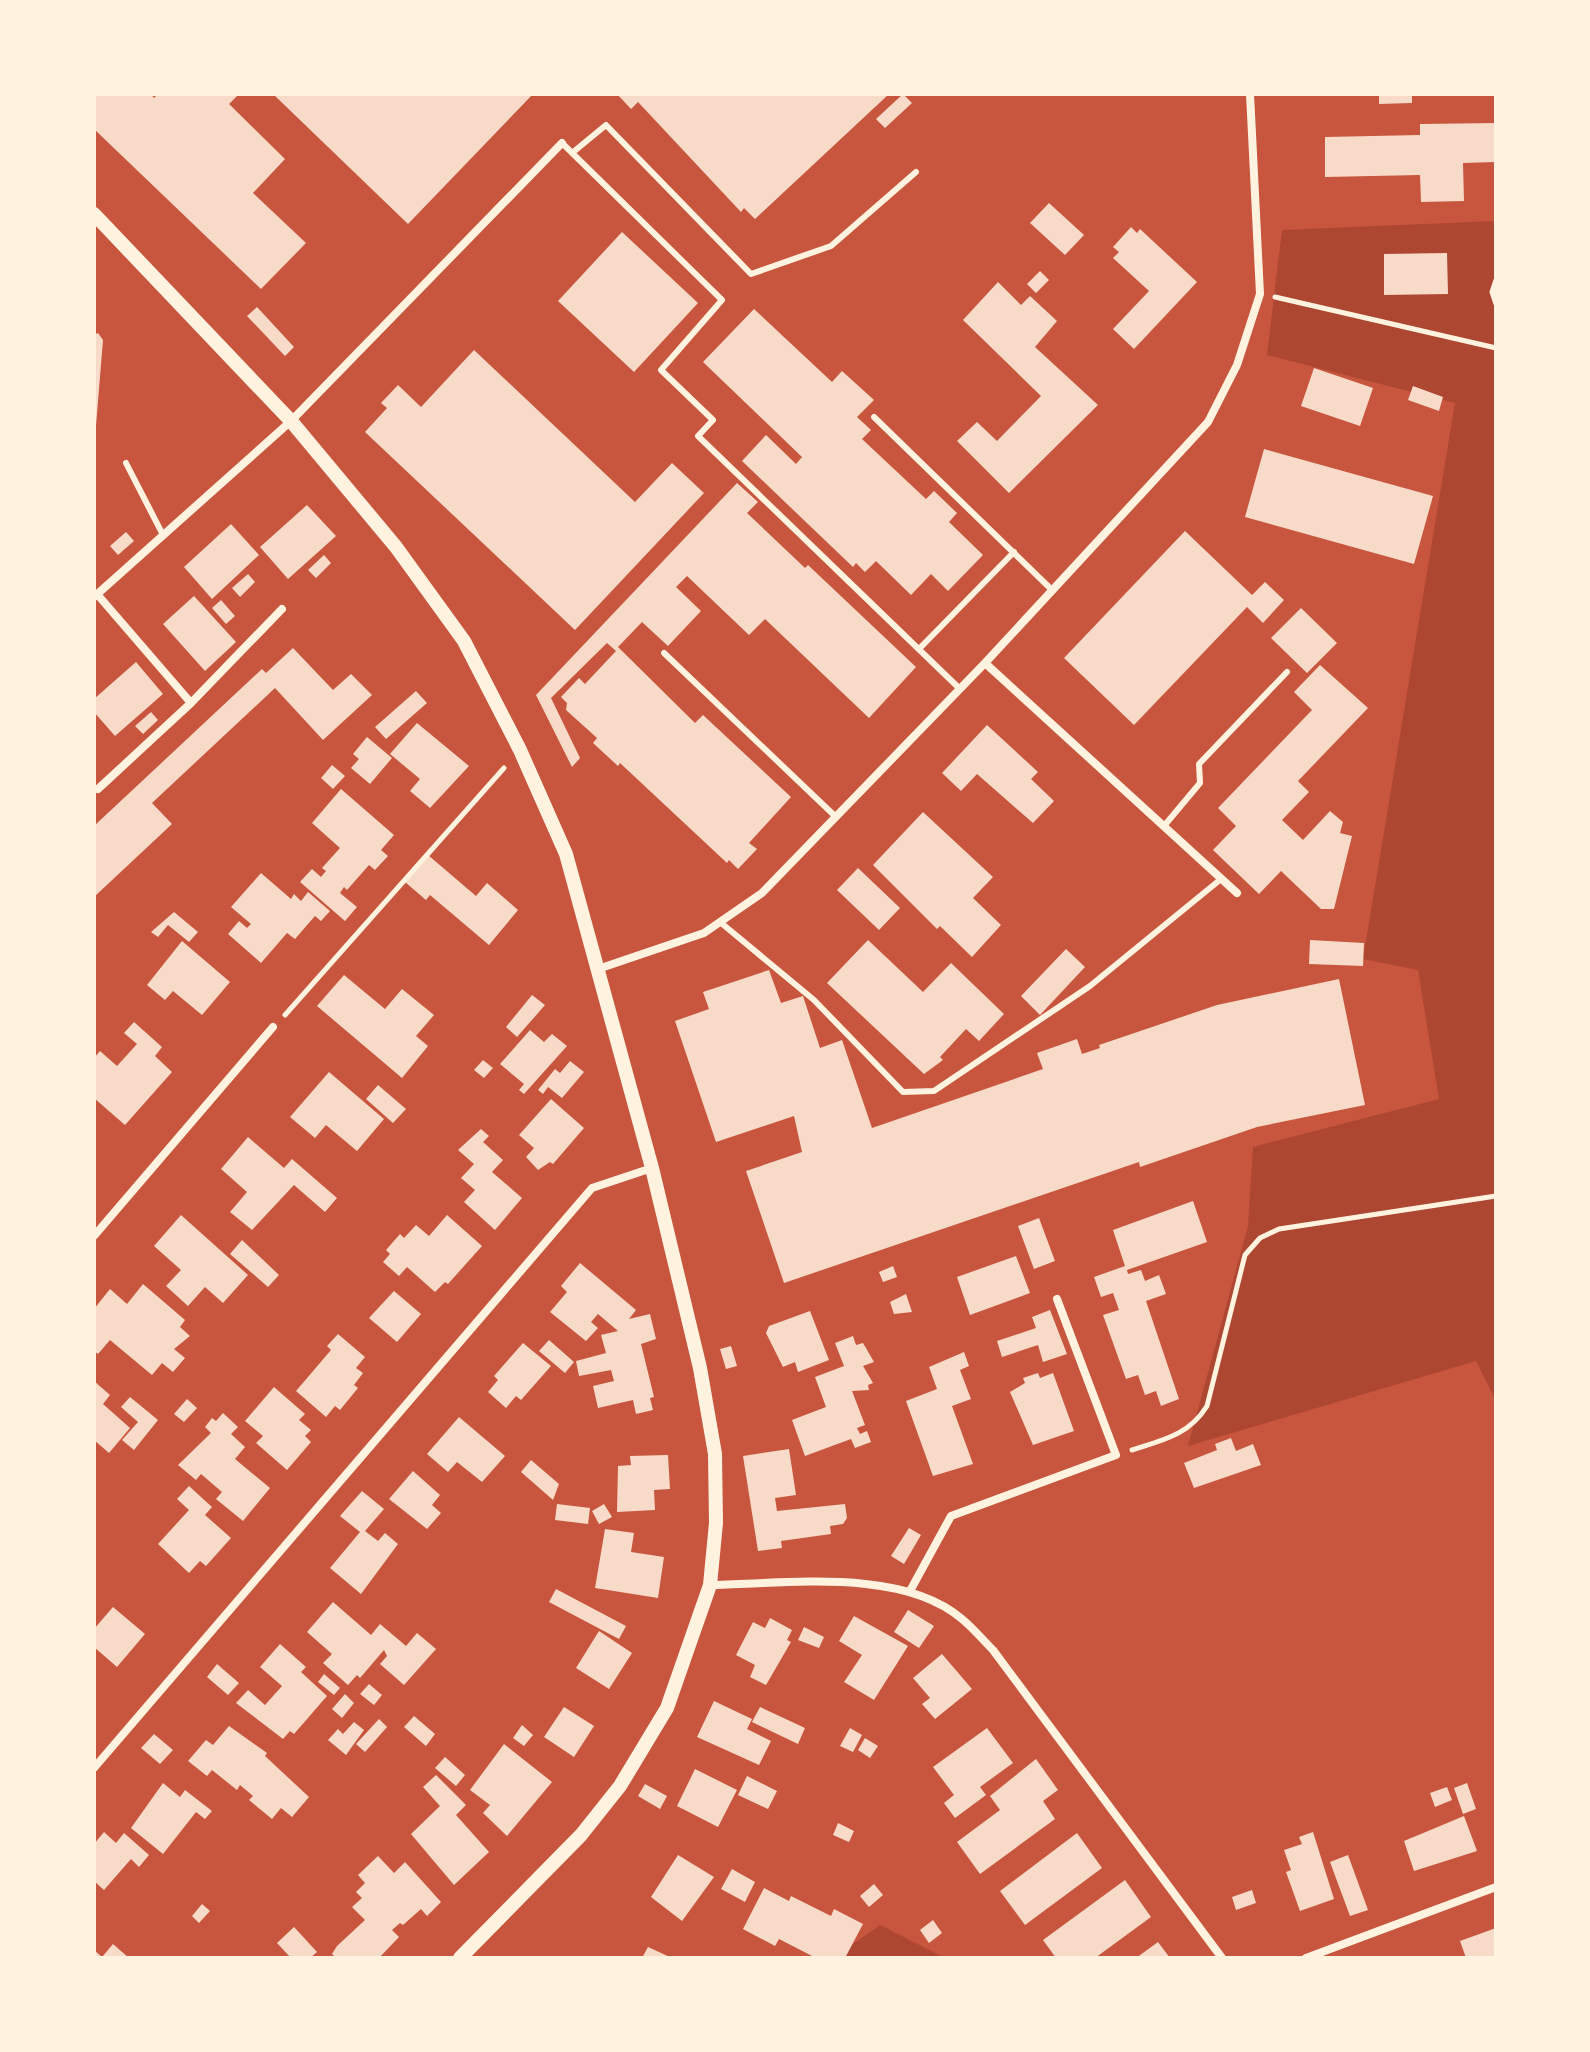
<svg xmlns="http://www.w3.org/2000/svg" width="1590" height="2052" viewBox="0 0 1590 2052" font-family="'Source Sans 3',sans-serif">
<rect width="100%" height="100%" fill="#c8553d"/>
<path fill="#ae4732" d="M1496 221V1401L1476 1361 1188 1446 1248 1226 1253 1147 1439 1099 1418 970 1363 959 1455 403 1267 355 1282 230Z
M880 1925 945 1958H833Z"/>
<path fill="#f7dbc8" d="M94 94H151L154 98 158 94H239L229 104 285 159 253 193 306 243 261 289 94 129Z
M273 94H533L408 224Z
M617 94H889L755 219 744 208 741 212 638 102 631 109Z
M903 94 912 103 885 128 876 119Z
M1379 94H1412V103L1379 104Z
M1496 123V162L1463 163 1464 201 1421 202 1420 175 1325 177V137L1420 135V124Z
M1049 203 1084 235 1065 255 1030 223Z
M1131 227 1137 233 1140 229 1197 282 1134 349 1113 329 1149 291 1113 258 1119 252 1113 247Z
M622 232 698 303 634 372 558 301Z
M1447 253 1448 294 1384 295V254Z
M1040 271 1049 280 1036 293 1027 284Z
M998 282 1021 305 1030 296 1057 321 1035 347 1098 405 1009 493 957 441 977 422 997 441 1041 396 963 320Z
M257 307 294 347 285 356 247 316Z
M754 309 832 382 842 371 874 400 857 417 871 430 862 439 926 499 934 491 957 513 949 522 983 555 948 591 931 574 911 595 876 561 865 572 856 563 853 567 742 461 766 435 796 464 802 457 703 362Z
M98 333 103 340 95 438 94 335Z
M474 350 635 502 672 463 704 493 575 630 365 432 387 408 381 403 398 385 421 407Z
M1314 368 1373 388 1360 426 1301 406Z
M1413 386 1443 397 1439 411 1408 400Z
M1264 449 1433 496 1414 564 1245 517Z
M737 483 758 502 747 513 805 568 808 565 916 667 869 718 765 619 749 635 687 576 676 587 701 611 668 646 642 622 618 647 695 723 703 715 791 797 749 843 757 849 738 869 729 860 727 863 620 763 618 766 593 743 597 738 566 710 567 703 561 697 579 678 585 684 616 651 607 643 551 698 580 758 572 767 536 695Z
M307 505 336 536 288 579 260 547Z
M231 524 259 555 212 599 184 567Z
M1185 531 1252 595 1265 582 1284 600 1263 623 1247 607 1134 725 1064 658Z
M126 532 134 541 118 555 110 546Z
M324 555 331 563 316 578 308 570Z
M248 574 255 582 240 597 232 588Z
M194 596 236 642 205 671 163 624Z
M221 600 235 616 226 624 212 608Z
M1301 608 1337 643 1307 673 1271 638Z
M293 648 333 690 351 674 372 695 323 740 275 688 152 803 172 824 94 897V826L262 669 266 673Z
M136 662 163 694 115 736 94 712V699Z
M1320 665 1368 708 1298 781 1309 792 1282 820 1303 840 1330 811 1343 822 1340 833 1352 836 1334 909H1321L1281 871 1259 894 1213 850 1236 826 1218 808 1312 710 1294 692Z
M416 691 427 703 386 739 375 727Z
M151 712 158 720 143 734 135 726Z
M417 723 469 766 430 808 410 791 420 779 390 754Z
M987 725 1038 772 1031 779 1054 801 1033 823 977 774 961 791 942 773Z
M367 737 392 758 370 784 351 768 359 759 353 754Z
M332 765 345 776 333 789 321 778Z
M341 789 394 835 381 850 388 856 375 870 369 865 347 890 344 887 340 893 357 907 345 921 300 882 312 869 321 877 326 871 322 868 340 848 312 823Z
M923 812 993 877 973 898 1001 925 972 957 940 926 937 929 873 865Z
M428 855 476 896 487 883 518 910 489 945 430 895 426 900 405 882Z
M858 868 900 908 879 930 837 890Z
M261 873 291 899 294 894 301 901 308 892 330 911 321 921 315 916 295 939 287 933 261 963 228 934 239 921 247 928 251 924 231 907Z
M174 912 198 932 189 942 168 925 158 937 151 932Z
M868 940 923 992 951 963 1004 1014 979 1041 966 1029 940 1057 943 1060 924 1074 827 983Z
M1310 940 1364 943 1363 966 1309 964Z
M182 941 230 982 202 1015 173 991 165 1000 147 985Z
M1066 949 1085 967 1040 1015 1021 996Z
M769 970 781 1003 803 996 820 1048 842 1040 872 1128 1043 1069 1037 1053 1077 1039 1082 1054 1100 1048 1099 1045 1217 1005 1339 979 1365 1105 1257 1127 1140 1167 1139 1162 784 1283 746 1171 802 1152 794 1116 716 1142 675 1021 709 1009 703 992Z
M344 975 385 1009 402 989 434 1015 416 1036 428 1046 402 1078 317 1006Z
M532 995 545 1005 517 1037 506 1027Z
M134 1022 162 1047 155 1056 172 1072 125 1125 94 1098V1058L100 1051 117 1066 137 1044 124 1033Z
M530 1030 544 1042 552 1034 567 1046 524 1094 519 1090 524 1084 500 1064Z
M483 1060 493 1068 484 1078 474 1070Z
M570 1061 584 1072 562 1098 548 1087 543 1094 538 1090 555 1069 560 1073Z
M329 1072 384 1119 357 1151 326 1125 315 1138 290 1117Z
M378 1085 406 1109 393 1123 366 1099Z
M551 1099 584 1128 553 1164 550 1162 538 1170 526 1157 534 1148 519 1135Z
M481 1129 489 1136 483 1142 503 1160 492 1172 522 1198 495 1230 464 1202 475 1190 461 1178 474 1164 458 1150Z
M248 1137 284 1168 292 1159 337 1198 325 1212 294 1185 252 1230 230 1212 247 1192 221 1169Z
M1193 1201 1207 1242 1127 1270 1128 1274 1141 1270 1145 1281 1159 1275 1166 1294 1146 1301 1179 1399 1161 1406 1156 1391 1145 1395 1138 1375 1126 1379 1103 1315 1119 1310 1113 1293 1101 1297 1094 1277 1125 1266 1113 1230Z
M181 1215 248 1275 223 1303 205 1287 188 1306 166 1286 181 1270 154 1246Z
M447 1215 482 1246 448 1284 445 1282 435 1292 407 1267 399 1276 383 1262 390 1254 386 1250 400 1234 404 1238 416 1225 429 1236Z
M1039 1218 1055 1261 1034 1269 1018 1226Z
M242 1240 279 1275 268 1287 230 1254Z
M1016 1256 1030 1293 970 1315 957 1277Z
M580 1263 636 1310 629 1319 650 1314 656 1339 641 1344 654 1397 650 1398 653 1410 636 1414 633 1400 598 1408 593 1386 614 1381 611 1370 579 1376 576 1361 606 1353 601 1335 618 1331 598 1314 591 1322 598 1328 586 1341 550 1312 567 1292 561 1286Z
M893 1266 897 1277 883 1282 879 1272Z
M143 1284 185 1320 180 1327 190 1336 174 1349 185 1358 173 1372 162 1363 152 1375 110 1340 98 1354 94 1351V1309L110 1289 127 1304Z
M394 1291 421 1314 397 1342 369 1318Z
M906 1294 912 1312 894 1314 890 1302Z
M1050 1310 1067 1354 1043 1362 1038 1345 1002 1357 997 1341 1036 1328 1032 1317Z
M810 1311 829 1360 798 1372 795 1362 783 1367 766 1333 769 1326Z
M338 1334 365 1357 356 1368 363 1373 354 1385 358 1388 340 1410 335 1406 326 1417 296 1391 331 1350 327 1346Z
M853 1336 856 1345 863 1343 874 1362 863 1366 873 1383 868 1385 869 1390 852 1391 865 1425 857 1428 860 1434 867 1431 871 1442 855 1448 851 1439 805 1456 792 1420 826 1407 815 1377 844 1366 835 1343Z
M549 1340 574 1362 565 1373 539 1351Z
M523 1343 551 1366 521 1400 516 1396 506 1408 488 1392 498 1380 494 1376Z
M731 1346 737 1366 726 1369 720 1349Z
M964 1352 969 1366 960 1370 971 1399 952 1406 973 1464 933 1476 906 1401 937 1389 929 1367Z
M1038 1373 1040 1378 1053 1373 1074 1431 1033 1445 1010 1392 1025 1383 1023 1378Z
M94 1381 110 1395 103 1404 130 1428 109 1453 94 1440Z
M274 1387 305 1414 299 1420 311 1430 305 1436 311 1442 287 1470 256 1443 263 1436 245 1421Z
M130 1397 158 1420 134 1450 122 1440 138 1422 121 1407Z
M187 1399 197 1408 184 1422 174 1414Z
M223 1413 238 1427 231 1434 245 1447 235 1459 270 1488 243 1521 216 1499 222 1492 201 1474 196 1480 178 1465 211 1433 205 1427 212 1418 216 1421Z
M459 1417 505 1456 482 1482 457 1462 448 1472 427 1454Z
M1231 1438 1236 1451 1253 1444 1261 1465 1194 1488 1184 1463 1217 1450 1215 1444Z
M789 1449 796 1495 775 1498 777 1511 845 1504 847 1518 843 1524 830 1526 831 1534 781 1541 782 1548 758 1551 743 1456Z
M668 1455 670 1489 654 1490 655 1510 617 1512 618 1466 631 1465 630 1456Z
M531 1460 559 1484 553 1500 521 1472Z
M413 1471 440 1495 432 1505 441 1513 427 1529 389 1499Z
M189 1486 212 1507 205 1515 231 1538 206 1566 200 1561 189 1573 158 1544 189 1510 177 1499Z
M362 1491 384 1509 365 1531 378 1541 385 1533 398 1544 361 1594 330 1568 360 1532 340 1516Z
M557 1504 590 1508 588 1524 555 1520Z
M604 1504 612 1517 599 1524 592 1511Z
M909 1528 921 1535 904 1564 891 1556Z
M605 1529 634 1533 631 1552 664 1557 658 1598 595 1588Z
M556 1589 626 1626 619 1639 549 1602Z
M333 1602 371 1635 380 1624 406 1646 417 1633 436 1649 404 1685 380 1664 387 1656 384 1650 360 1678 357 1675 348 1685 323 1663 332 1654 307 1632Z
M113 1607 145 1634 117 1667 94 1647V1629Z
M908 1610 934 1626 919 1648 894 1632Z
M854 1616 908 1646 874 1700 844 1682 862 1655 839 1641Z
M770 1618 792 1630 787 1640 791 1642 766 1685 750 1677 755 1665 736 1655 753 1622 765 1628Z
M804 1627 824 1637 819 1648 798 1640Z
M599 1631 632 1653 609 1689 576 1668Z
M280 1644 306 1667 301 1672 327 1696 294 1734 290 1731 283 1739 236 1703 248 1690 265 1705 282 1686 260 1667Z
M942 1654 972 1689 935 1719 922 1704 930 1698 913 1678Z
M217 1664 239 1683 228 1695 207 1677Z
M324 1674 340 1688 334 1695 318 1682Z
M369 1684 382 1695 374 1705 360 1694Z
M345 1694 354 1703 342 1718 332 1709Z
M714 1701 752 1719 747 1729 771 1741 759 1765 697 1737Z
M564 1707 594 1726 574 1757 544 1737Z
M760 1707 805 1728 798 1744 752 1722Z
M414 1716 435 1734 426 1746 404 1727Z
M379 1719 387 1727 365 1752 356 1744Z
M354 1722 364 1730 346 1755 328 1740 338 1729 343 1734Z
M522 1725 533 1735 524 1746 513 1738Z
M229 1726 267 1753 265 1756 309 1797 292 1817 281 1808 272 1819 249 1800 253 1796 240 1785 237 1790 212 1770 207 1776 188 1761 206 1740 213 1745Z
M850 1728 862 1735 853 1752 840 1746Z
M987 1728 1013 1763 980 1787 986 1795 955 1818 944 1803 954 1795 933 1767Z
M154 1734 173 1750 160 1764 141 1748Z
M865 1738 878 1746 870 1758 858 1750Z
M504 1744 552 1782 507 1836 483 1813 490 1805 470 1790Z
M445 1757 465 1775 456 1786 435 1768Z
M1036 1759 1058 1790 1043 1801 1055 1819 980 1874 957 1842 1000 1810 990 1796Z
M695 1769 737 1790 718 1827 677 1806Z
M436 1775 466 1805 456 1815 489 1852 454 1885 411 1834 440 1806 423 1787Z
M747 1776 777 1791 768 1809 738 1795Z
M163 1783 180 1797 185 1790 212 1811 205 1819 196 1812 163 1854 131 1828Z
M1467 1783 1476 1809 1463 1814 1454 1788Z
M645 1784 667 1796 660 1809 638 1796Z
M1447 1787 1452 1800 1435 1807 1430 1793Z
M1464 1816 1477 1851 1414 1871 1404 1841Z
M838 1823 854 1831 849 1842 833 1835Z
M104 1832 116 1843 124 1833 149 1855 139 1867 131 1859 104 1890 94 1881V1844Z
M1313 1832 1334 1899 1300 1911 1286 1872 1291 1870 1284 1850 1302 1844 1299 1837Z
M1077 1833 1102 1868 1025 1925 1000 1891Z
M678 1855 714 1877 682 1921 651 1897Z
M1348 1855 1368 1910 1350 1916 1330 1862Z
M378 1856 394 1873 405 1862 441 1902 427 1916 421 1909 403 1925 400 1923 392 1930 399 1937 379 1958H336L332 1954 337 1946 365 1920 352 1907 362 1898 356 1892 365 1883 358 1875Z
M732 1869 755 1882 745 1902 721 1889Z
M1125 1880 1151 1917 1095 1958H1056L1043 1940Z
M874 1884 883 1895 869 1907 860 1896Z
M764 1888 789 1901 791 1896 831 1916 834 1909 863 1924 845 1958H816L779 1939 775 1946 743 1929Z
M1252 1890 1256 1903 1236 1910 1232 1897Z
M202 1904 210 1911 199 1923 192 1916Z
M933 1920 942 1933 929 1943 920 1930Z
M294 1927 317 1952 310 1958H291L277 1943Z
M1496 1928V1958H1466L1460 1941Z
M1158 1942 1170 1958H1136Z
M113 1944 129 1958H94V1950L102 1957Z
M648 1947 672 1958H642Z"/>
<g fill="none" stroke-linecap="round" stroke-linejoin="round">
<path stroke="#fff3e0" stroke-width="5" d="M1496 280 1492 292 1496 304
M1275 297 1496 348
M285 1015 504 768
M1132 1450C1163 1440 1189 1435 1207 1406L1245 1255 1260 1238 1279 1229 1496 1196"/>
<path stroke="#fff3e0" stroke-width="6" d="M562 143 722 300 661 370 713 420 698 436 960 689
M572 153 606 125 751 274 831 246 916 172
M874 417 1052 590
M126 463 163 535
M919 649 1014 552
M664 653 836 817
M1164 826 1200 783 1199 764 1287 672
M720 922 814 1000 903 1092 934 1091 1090 986 1221 879"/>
<path stroke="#fff3e0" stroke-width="8" d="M97 594 191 703 98 789
M94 597 291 421 562 143
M985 663 1237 893
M191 703 282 609
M598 969 704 933 762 893 985 663 1208 422 1237 365 1260 294 1250 94
M94 1236 273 1027
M710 1585C785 1584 902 1567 962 1619 973 1628 983 1640 993 1650L1222 1958
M910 1591 951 1516 1116 1455 1057 1299
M94 1768 592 1188 652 1168
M1306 1958 1496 1887"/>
<path stroke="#fff3e0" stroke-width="14" d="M94 214 291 421 396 547 464 641 520 750 566 854 652 1168 700 1368 715 1454 716 1523 710 1585 667 1708 620 1786 581 1835 460 1958"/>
</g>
<rect width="1590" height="2052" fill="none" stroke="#fff3e0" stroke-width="192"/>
</svg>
